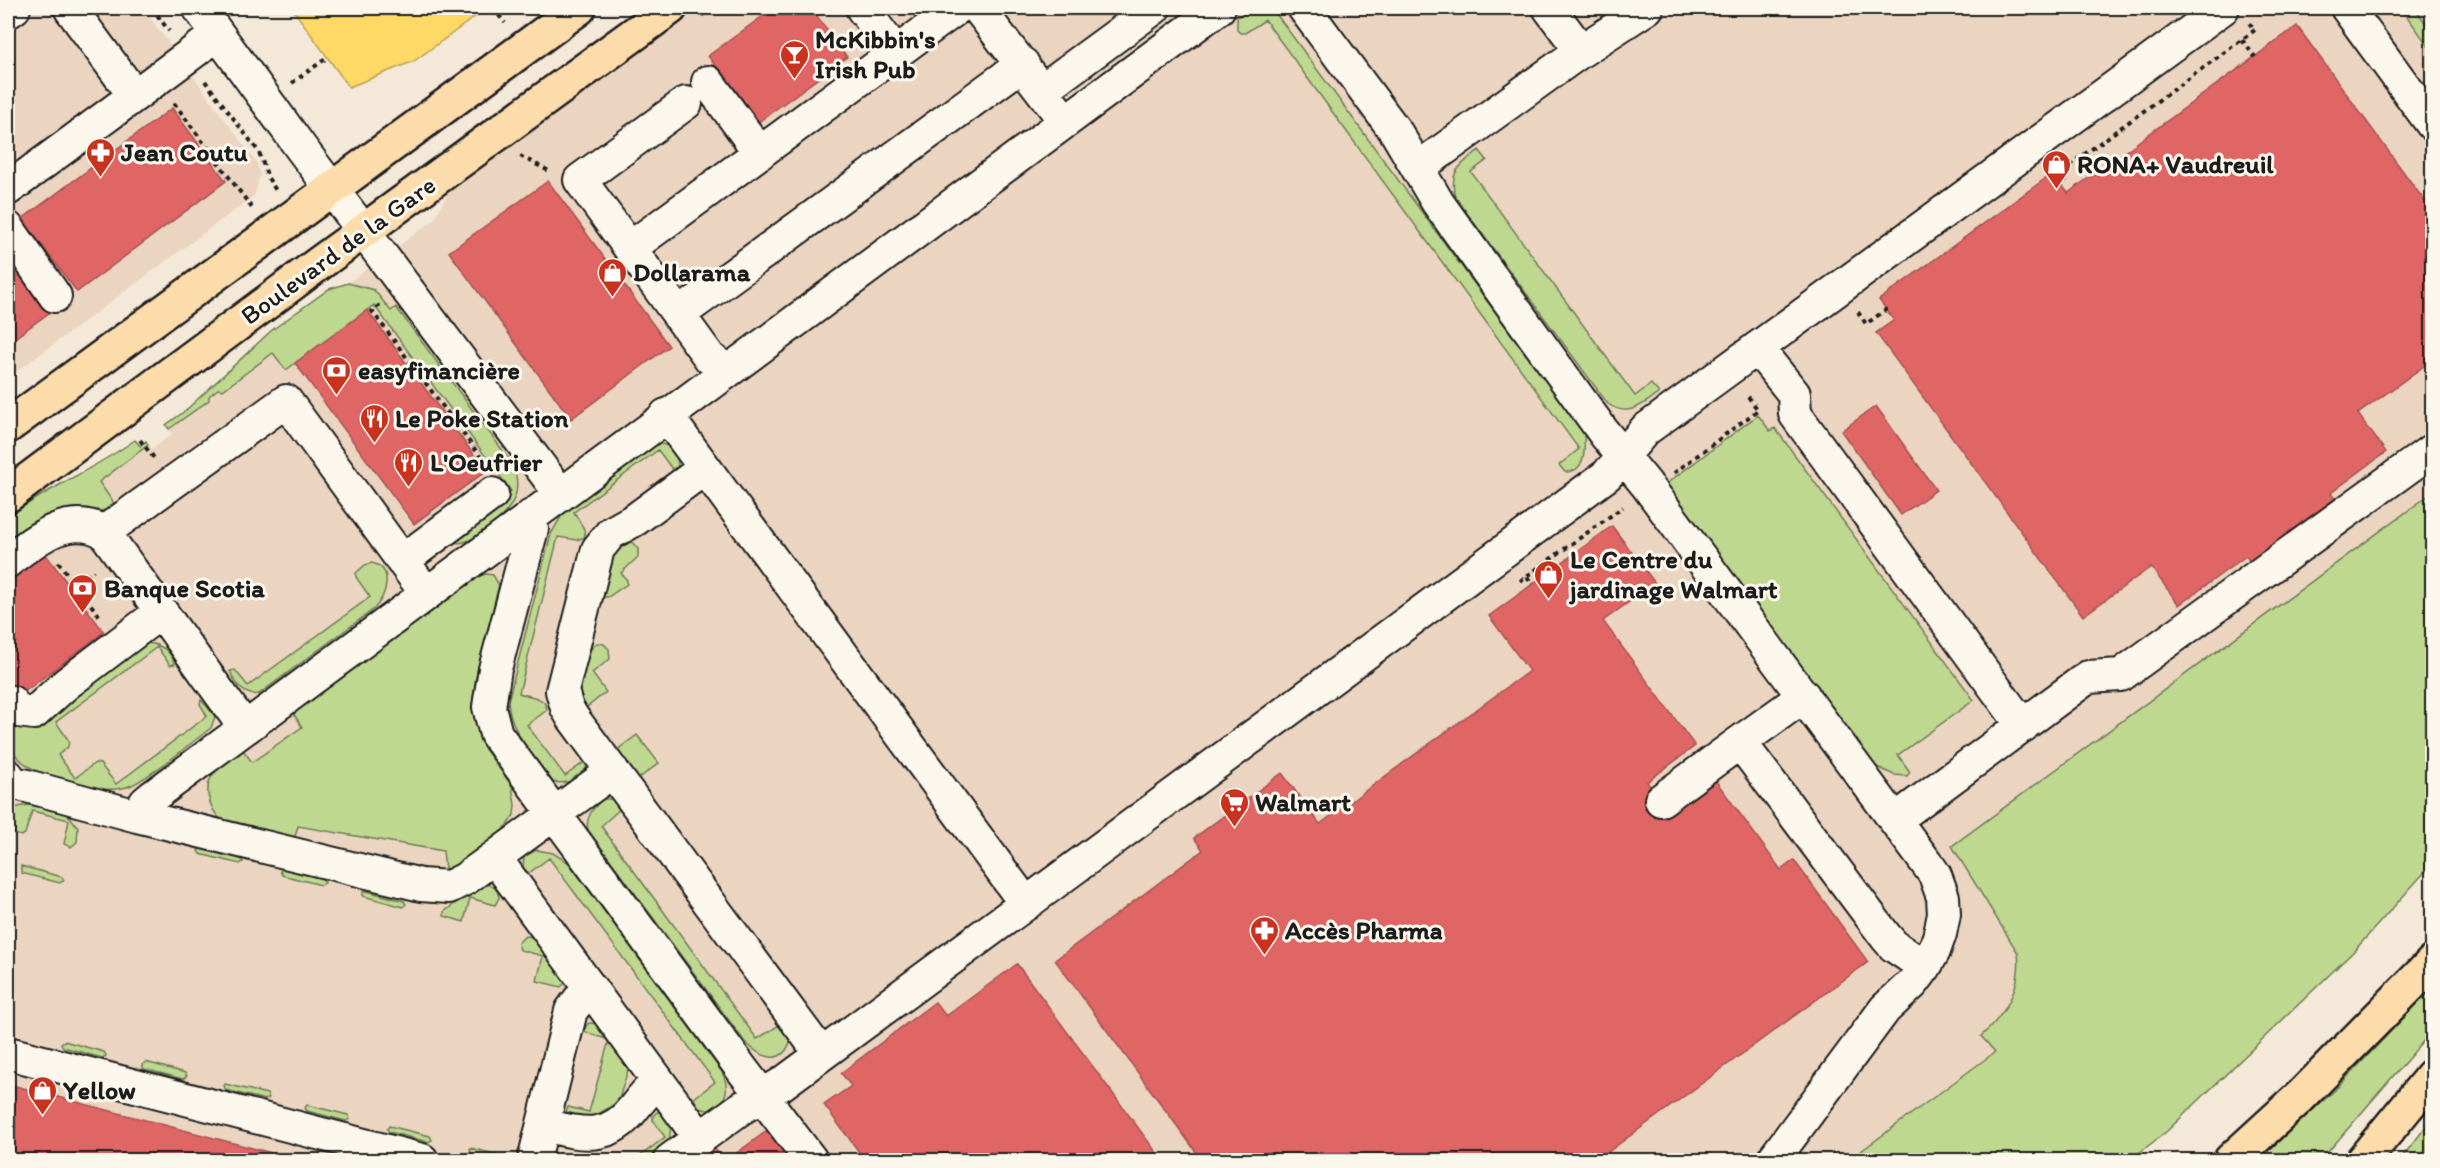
<svg xmlns="http://www.w3.org/2000/svg" width="2440" height="1168" viewBox="0 0 2440 1168" font-family="Itim,sans-serif">
<rect width="100%" height="100%" fill="#f4e8d8"/>
<filter id="ink" filterUnits="userSpaceOnUse"><feTurbulence type="fractalNoise" baseFrequency=".0167" numOctaves="2"/><feDisplacementMap in="SourceGraphic" scale="12" xChannelSelector="R" yChannelSelector="G"/><feConvolveMatrix kernelMatrix="1 2 1 2 8 2 1 2 1" color-interpolation-filters="sRGB"/></filter>
<g filter="url(#ink)">
<path fill="#ebd5c0" d="M8 8H143L257 163 260 175 254 196 8 378Z
M700 8H2432V493L2009 805 2123 956 1849 1160H8V517L54 487 111 457 135 440 140 446 146 441 152 449 172 434 166 425 185 411 272 330 329 289 348 283 434 220 447 195 460 183Z"/>
<path fill="#bed88f" stroke="#6d7a56" stroke-width="1.5" d="M1253 8 1270 10 1277 15 1584 433C1585 449 1586 473 1565 472L1559 465 1579 449 1265 20 1245 33H1240L1237 30V17Z
M2401 8H2415L2432 32V51Z
M1479 150 1487 160 1471 172 1635 396 1651 384 1659 393C1642 405 1628 418 1608 404L1455 197C1449 171 1460 165 1479 150Z
M348 283 374 290 391 311 396 307 512 463C516 473 519 485 515 496 510 514 476 542 458 543L452 540V535L511 491 374 305 286 370 273 353 223 390 218 389 209 396V400L169 429 166 425 185 411 272 330 329 289Z
M1758 415 1770 431 1775 428 1974 700 1898 755 1910 772 1907 776 1894 775 1873 765 1666 484Z
M135 440 140 446 146 441 148 445 99 482 113 502V506C101 516 86 507 72 508 51 510 24 536 8 548V517C48 488 94 469 135 440Z
M656 443 670 446 677 456 678 467 672 469 658 450 574 512 584 529 585 537 577 540 558 537 519 693C529 697 546 696 547 710L527 725 565 776 586 761 588 763C584 778 569 785 553 782 535 757 510 733 508 701L551 534 562 515 569 508Z
M2432 493V864L2354 951 2166 1132 2130 1160H1849L1995 1052 1981 1036C2006 1014 2022 987 2018 953L1952 846Z
M626 540 633 543 638 549V557L621 573 627 580V584L608 597H603L601 594 611 553Z
M372 563C395 569 386 596 374 609L259 694C244 697 235 683 230 671L235 670 248 686 370 597 356 577V573L365 565Z
M486 574 493 575 499 585 475 682 472 707 479 736 485 749 512 786 515 805 514 815 505 828 493 840 449 870 445 868 443 851 298 826 294 840 223 822C209 809 201 786 216 771 224 763 234 757 243 750L252 762 302 727 293 713 480 576Z
M142 643C158 643 170 648 175 664L170 665 157 647 56 722 69 741 68 747 58 755 75 778 95 763 100 764 116 784 207 716 200 704 201 700 215 716 211 728C188 745 158 772 132 785 102 799 17 777 8 741 5 731 8 718 8 708Z
M597 643 604 644 609 649 610 659 592 673 606 692 586 708 578 699 577 693 588 652Z
M637 735 659 763 638 779 617 750Z
M604 799H614L621 808 601 826 757 1039 781 1024 791 1039C783 1068 760 1057 745 1042L588 830C585 818 594 805 604 799Z
M28 805 62 811 71 818 78 827 77 842 71 847 64 844 69 820 32 811 25 834 21 836 8 832V809Z
M200 848 241 858 243 862 240 864 200 854 198 851Z
M537 850 553 853 569 863 722 1072C730 1088 727 1100 713 1111L698 1108 694 1098 715 1082 549 858 529 873 523 868 524 856Z
M21 866 62 877 64 880 60 883 21 873Z
M284 869 323 879 325 883 321 885 282 875 280 871Z
M483 883C492 885 498 888 499 898L495 905 470 898 464 922 444 916V912Z
M363 890 404 901 406 904 403 907 363 896Z
M525 936 537 937 564 974 565 983 561 987 537 981 543 956 520 950 518 943Z
M2432 988V1031L2321 1160H2258L2335 1090Z
M589 1023 598 1024 629 1067 618 1102 590 1119 566 1112 568 1107 589 1112 609 1040 588 1033 585 1031 586 1026Z
M64 1041 104 1052 106 1056 102 1058 63 1047 61 1043Z
M146 1062 185 1073 187 1076 183 1079 144 1069 142 1065Z
M225 1084 267 1094 269 1098 265 1100 226 1090 224 1086Z
M307 1105 348 1115 350 1119 346 1121 307 1111 305 1108Z
M657 1112 665 1114 671 1124 669 1144 647 1160H635L665 1137 653 1120V1116Z
M2432 1119V1160H2400Z
M389 1126 430 1136 432 1140 428 1142 389 1132 387 1129Z
M470 1148 511 1158 513 1160H496L471 1154Z"/>
<path fill="#ffd966" stroke="#bba050" stroke-width="1.5" d="M292 8H487L414 61 349 87Z"/>
<path fill="#e06666" stroke="#a55050" stroke-width="1.5" d="M774 8H811L847 57 757 123 708 56Z
M2297 26 2432 211V360L2358 414 2386 452 2331 493 2336 501 2250 563 2246 556 2179 605 2151 567 2083 616 1876 333 1894 320 1879 300 2053 173 2068 193Z
M172 108 226 181 77 292 22 219Z
M548 181 669 346 571 419 449 252Z
M8 254 50 312 8 343Z
M367 310 486 471 414 524 295 363Z
M1876 406 1936 490 1901 515 1841 431Z
M1612 526 1655 583 1603 621 1695 746 1647 782 1670 814 1716 781 1781 870 1794 860 1868 962 1597 1160H1202L1055 960 1203 850 1194 838 1282 773 1320 824 1529 671 1489 616Z
M44 552 104 632 8 704V579Z
M1017 964 1162 1160H865L824 1105 851 1086 841 1073 935 1002 946 1016Z
M8 1084 130 1116 298 1160H8Z
M768 1130 791 1160H727Z
M715 1149 724 1160H700Z"/>
<g fill="none" stroke-linecap="round" stroke-linejoin="round">
<defs>
<path id="minor" d="M70 8 134 95
M199 8 301 148 560 493
M862 8 896 53
M978 8 1065 121
M1304 8 1396 132 1438 203 1604 433 1646 484 1928 865 1935 875 1943 897 1944 914 1940 934 1934 951 1925 967 1913 983 1885 1009 1773 1160
M1549 8 1581 51
M2347 8 2432 124
M8 12 14 8
M708 82 760 153
M1042 90 1154 8
M686 103 580 180 710 358 726 370
M1418 168 1581 51 1647 8
M8 189 218 34
M8 228 55 296
M630 248 957 8
M678 315 1023 64
M1757 348 1794 394 1795 414 2023 726
M666 415 1026 904
M705 468 636 519 611 533 598 549 562 691 567 708 573 718 821 1054
M531 516 532 529 495 669 491 694 489 707 496 734 741 1068 811 1160
M8 561C35 540 68 512 104 532
M402 561 492 494
M1804 696 1740 742 1886 937 1894 946 1925 967
M11 702 18 711 34 713 66 684 161 612
M245 728 104 532 286 401 426 593
M8 776 12 782 137 816 421 885 449 887 465 879 613 771
M1661 800 1740 742
M137 816 146 802 152 797 1219 8
M1895 820 2088 677 2121 675 2432 450
M495 858 700 1138
M8 1053 422 1160
M543 1125C578 1133 607 1143 633 1109 641 1099 648 1090 658 1081
M534 1160 571 1011 582 996 592 990
M670 1160 740 1109 783 1083 1607 475 1645 430 2223 8"/>
<path id="major" d="M8 426 579 8
M8 495 321 262 670 8"/>
<path id="highway" d="M2231 1160 2301 1096 2432 963
M2363 1160 2432 1076"/>
</defs>
<use href="#minor" stroke="#1c1c1c" stroke-width="36"/>
<use href="#major" stroke="#1c1c1c" stroke-width="38"/>
<use href="#highway" stroke="#1c1c1c" stroke-width="38"/>
<path stroke="#1c1c1c" stroke-width="4" stroke-dasharray="4.5 4.5" stroke-linecap="butt" d="M152 8 169 31
M493 8 505 23
M702 15 713 8
M2242 40 2255 57
M205 81 259 152 268 178 277 192
M292 83 328 57
M174 103 252 208
M520 156 551 172
M2056 167 2060 172 2255 30 2249 23
M2060 172 2066 179 2061 184
M380 305 372 311 485 463
M1858 312 1866 324 1887 309
M140 440 154 458
M1674 473 1758 410 1747 395
M58 562 101 618
M1527 577 1532 585
M1520 581 1623 507
M72 588 94 571
M1222 799 1231 811"/>
<use href="#minor" stroke="#fbf7ec" stroke-width="32"/>
<use href="#major" stroke="#fddcac" stroke-width="33"/>
<use href="#highway" stroke="#fddcac" stroke-width="33"/>
</g>
</g>
<defs>
<symbol id="bar-pin" viewBox="-11 -11 22 30"><path d="M0 17L-7.5 6A9.5 9.5 0 1 1 7.5 6Z" fill="#c8321e" stroke="#fbf7ec"/><path d="M-6-5H6L.8 .8V4.5H3.5V6h-7V4.5H-.8V.8Z" fill="#fff"/></symbol>
<symbol id="pharmacy-pin" viewBox="-11 -11 22 30"><path d="M0 17L-7.5 6A9.5 9.5 0 1 1 7.5 6Z" fill="#c8321e" stroke="#fbf7ec"/><path d="M-2-6h4v4h4v4h-4v4h-4v-4h-4v-4h4Z" fill="#fff"/></symbol>
<symbol id="shop-pin" viewBox="-11 -11 22 30"><path d="M0 17L-7.5 6A9.5 9.5 0 1 1 7.5 6Z" fill="#c8321e" stroke="#fbf7ec"/><path d="M-5-2.5h2.3a2.7 3.5 0 0 1 5.4 0H5L5.5 6h-11ZM-1.5-2.5h3a1.5 2.3 0 0 0-3 0Z" fill="#fff"/></symbol>
<symbol id="bank-pin" viewBox="-11 -11 22 30"><path d="M0 17L-7.5 6A9.5 9.5 0 1 1 7.5 6Z" fill="#c8321e" stroke="#fbf7ec"/><path d="M-6-4H6V4H-6ZM0-2.3a2.3 2.3 0 1 0 0 4.6a2.3 2.3 0 1 0 0-4.6Z" fill="#fff"/></symbol>
<symbol id="restaurant-pin" viewBox="-11 -11 22 30"><path d="M0 17L-7.5 6A9.5 9.5 0 1 1 7.5 6Z" fill="#c8321e" stroke="#fbf7ec"/><path d="M-5-6h1v4h1v-4h1v4h1v-4h1v5L-1.5 .5V6h-2V.5L-5-1ZM5-6V6H3V1.5H1.5Q1.5-4 5-6Z" fill="#fff"/></symbol>
<symbol id="supermarket-pin" viewBox="-11 -11 22 30"><path d="M0 17L-7.5 6A9.5 9.5 0 1 1 7.5 6Z" fill="#c8321e" stroke="#fbf7ec"/><path d="M-6-5.5h2.5l.6 2H6L4.5 2H-2.5L-4.4-4H-6ZM-1.5 3.2a1.3 1.3 0 1 0 .1 0ZM3 3.2a1.3 1.3 0 1 0 .1 0Z" fill="#fff"/></symbol>
</defs>
<g fill-rule="evenodd">
<use href="#bar-pin" x="778" y="38" width="33" height="45"/>
<use href="#pharmacy-pin" x="84" y="136" width="33" height="45"/>
<use href="#shop-pin" x="2040" y="148" width="33" height="45"/>
<use href="#shop-pin" x="596" y="256" width="33" height="45"/>
<use href="#bank-pin" x="320" y="354" width="33" height="45"/>
<use href="#restaurant-pin" x="358" y="402" width="33" height="45"/>
<use href="#restaurant-pin" x="392" y="446" width="33" height="45"/>
<use href="#shop-pin" x="1532" y="558" width="33" height="45"/>
<use href="#bank-pin" x="66" y="572" width="33" height="45"/>
<use href="#supermarket-pin" x="1218" y="786" width="33" height="45"/>
<use href="#pharmacy-pin" x="1248" y="914" width="33" height="45"/>
<use href="#shop-pin" x="26" y="1074" width="33" height="45"/>
</g>
<g text-anchor="middle" dominant-baseline="central" stroke-width="6" stroke-linejoin="round" paint-order="stroke">
<g font-size="26" font-weight="bold" fill="#1c1c1c" stroke="#fbf7ec" text-anchor="start">
<text x="815" y="39">McKibbin's<tspan x="815" dy="30">Irish Pub</tspan></text>
<text x="121" y="152">Jean Coutu</text>
<text x="2077" y="164">RONA+ Vaudreuil</text>
<text x="633" y="272">Dollarama</text>
<text x="358" y="370">easyfinancière</text>
<text x="395" y="418">Le Poke Station</text>
<text x="430" y="462">L'Oeufrier</text>
<text x="1570" y="559">Le Centre du<tspan x="1570" dy="30">jardinage Walmart</tspan></text>
<text x="104" y="588">Banque Scotia</text>
<text x="1255" y="802">Walmart</text>
<text x="1285" y="930">Accès Pharma</text>
<text x="63" y="1090">Yellow</text>
</g>
<g font-size="26" fill="#1c1c1c" stroke="#fbf7ec">
<text transform="translate(338 250) rotate(-36)">Boulevard de la Gare</text>
</g>
</g>
<rect width="2440" height="1168" fill="none" stroke="#fbf7ec" stroke-width="30"/>
<rect x="15" y="15" width="2410" height="1138" fill="none" stroke="#1c1c1c" stroke-width="2" filter="url(#ink)"/>
</svg>
